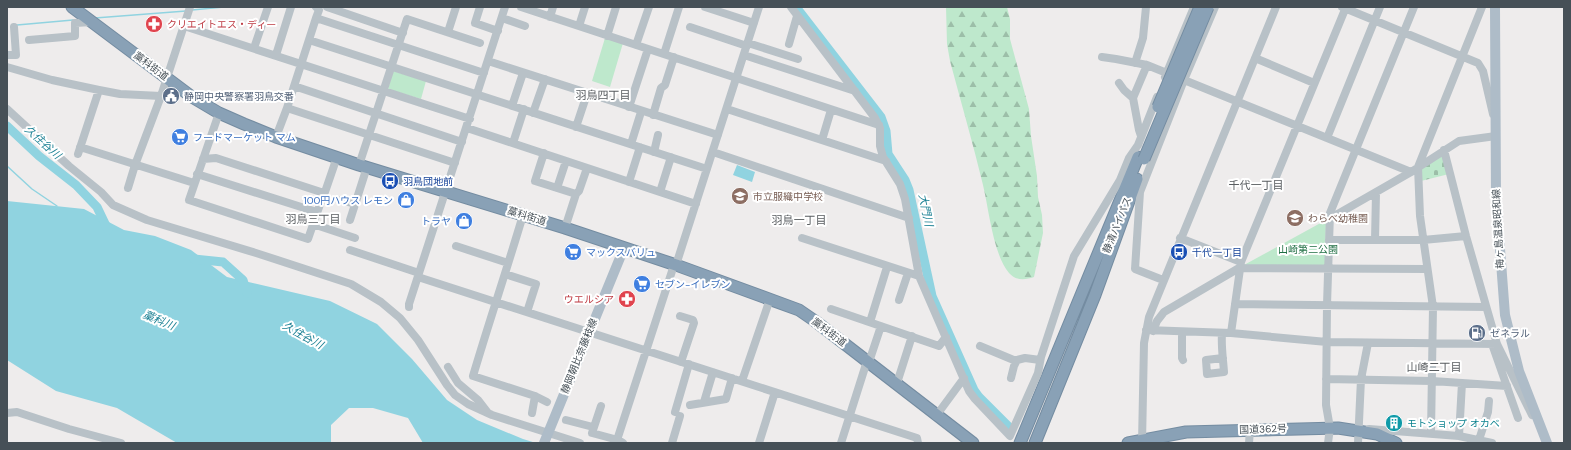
<svg xmlns="http://www.w3.org/2000/svg" width="1571" height="450" viewBox="0 0 1571 450" font-family="'DM Sans','Noto Sans JP',sans-serif">
<defs>
<pattern id="forest-firs" width="22" height="20" patternUnits="userSpaceOnUse"><rect width="22" height="20" fill="#bee8cc"/><path d="M5 1l3.5 6h-7zM16 11l3.5 6h-7z" fill="#9cbea8"/></pattern>
<pattern id="cemetery-stones" width="16" height="16" patternUnits="userSpaceOnUse"><rect width="16" height="16" fill="#bee8cc"/><path d="M2 7V4a2 2 0 0 1 4 0v3zM10 15v-3a2 2 0 0 1 4 0v3z" fill="#9cbea8"/></pattern>
</defs>
<rect width="100%" height="100%" fill="#eeecec"/>
<path fill="url(#forest-firs)" d="M946 7H1007L1010 19V39L1029 109 1031 136 1037 176 1038 197 1042 215 1043 233 1034 277C1025 280 1016 281 1009 273 993 254 989 210 983 185 973 144 961 102 950 61L947 44Z"/>
<path fill="url(#cemetery-stones)" d="M1441 154 1449 174 1421 181 1422 169Z"/>
<path fill="#bee8cc" d="M605 38 623 43 610 87 592 81Z
M393 71 426 81 421 99 388 89Z
M1326 220 1325 266 1244 265Z"/>
<path fill="#90d3e0" d="M737 165 755 172 752 182 733 175Z
M7 201 84 209 124 230 155 236 191 250 227 277 330 301 377 324 412 359 447 400 477 420 523 439 536 443H423L408 418 373 408H349L331 425V443H177L117 408 56 391 7 360Z"/>
<g fill="none" stroke-linecap="round" stroke-linejoin="round">
<path stroke="#90d3e0" stroke-width="1.5" d="M192 10 224 7
M95 18 186 11
M17 25 73 20
M7 166 32 189 57 206"/>
<path stroke="#90d3e0" stroke-width="9" d="M796 7 881 117 886 131 888 154 905 180 909 190 932 296 974 390 979 397 1011 429
M7 126 39 156 76 185 97 207 108 230
M194 259 223 262 243 280 247 293"/>
<defs>
<path id="highway" d="M72 7 192 97 219 113 244 124 276 137 359 165 565 228 676 265 799 310 815 321 973 443
M1020 443 1138 157
M1035 443 1095 295 1137 179
M1128 443 1186 432 1338 428 1377 434 1396 443"/>
</defs>
<use href="#highway" stroke="#748ca1" stroke-width="13"/>
<path stroke="#b8c1c7" stroke-width="8" d="M316 7 319 10 316 18
M327 7 403 33
M480 7 475 23 498 31
M521 7 879 125
M705 7 754 23
M791 7 875 118 880 128V146L883 157 900 184 905 199 919 276 969 391 975 399 1010 436 1038 373 1041 357 1074 256 1120 180 1129 158 1138 145 1157 97
M1342 7 1478 63 1483 71 1493 114
M550 17 553 7
M502 18 525 26
M184 26 470 119
M579 26 585 7
M690 27 747 46
M448 32 456 7
M607 36 616 7
M29 40 75 36V23L92 22
M309 40 707 169
M748 43 798 59
M789 44 797 16
M636 45 649 7
M254 48 268 7
M664 54 679 7
M7 55H16L14 27
M276 55 291 7
M744 55 855 91
M1102 57 1116 59 1147 65 1411 172
M1255 58 1314 83
M488 61 718 135
M1135 63 1143 38 1146 7
M7 67 52 80 99 90 120 94 161 96
M1165 77 1194 7
M1119 83 1124 90 1133 98 1139 130 1141 136
M294 86 462 142
M1133 98 1147 65
M512 106 523 73
M629 107 648 49
M7 109 69 166 101 192 113 205 147 220 256 253 351 284 381 302 400 318 418 340 447 385 455 395 468 404 492 415 580 443
M727 109 886 161
M533 113 545 79
M653 115 661 88 665 85 674 57
M576 127 587 94
M467 128 696 204
M276 137 287 108
M1327 138 1380 7
M822 140 831 110
M513 143 524 109
M631 144 641 112
M80 147 194 183
M1444 150 1466 236 1497 344 1532 415
M654 152 658 135
M713 152 909 218
M544 153 535 181 576 194 579 191 587 168
M78 154 99 90
M203 159 216 158 324 193 308 239 189 200 219 113
M455 163 287 108 316 18 484 73
M359 165 407 19 480 43
M197 174 317 212
M629 182 640 147
M128 188 135 165 161 96 190 7
M557 188 566 161
M660 192 671 157
M324 193 325 192 337 157
M341 200 355 204
M523 215C507 269 489 322 473 376L535 396 547 402
M1329 219 1411 172 1459 141 1496 136
M350 220 367 167
M313 224 355 238
M565 228 576 194
M802 238 919 276
M1180 238 1241 262
M1329 240H1423L1466 236
M1375 240 1376 193
M456 246 508 263
M350 250 419 273
M676 265 759 7
M505 274 536 284 527 312
M418 277 917 438 918 443
M1163 280 1135 269 1140 192 1184 80 1215 7
M899 300 908 273
M1235 304 1486 307
M409 307V304L505 7
M831 309 939 346 946 337
M680 316 693 320 694 323 681 362
M870 322 887 267
M1146 330 1231 333 1327 342 1497 344
M1153 331 1157 321 1164 312 1239 268 1427 269
M1182 332V358L1183 360
M1222 333C1221 346 1223 358 1224 372L1207 374 1206 360 1223 358
M1231 333 1241 262 1346 7
M1492 344 1518 418
M980 346 1016 361
M869 362 881 326
M448 367 458 383 478 400 488 413
M1011 378 1014 366 1017 360 1025 358 1040 360
M1326 379 1432 381 1507 386
M742 381 770 299
M897 383 912 336
M704 402 713 372
M690 405 726 399 732 378
M601 406 592 433 618 440
M675 412 689 364
M7 413 17 412 69 429 121 443
M532 413 535 396
M936 416 964 378
M566 420 593 427
M1369 429 1459 436 1492 443
M1431 433 1433 307 1420 216 1418 167 1482 7
M1459 436 1462 383
M623 443 618 440V437L674 265
M672 443 680 416
M759 443 775 392
M841 443 867 361
M1142 443 1144 343 1149 317 1276 7
M1249 443 1250 430
M1328 443 1330 428 1326 405 1327 305 1330 213 1414 7
M1358 443 1361 379 1368 343
M1478 443 1488 412 1489 401"/>
<path stroke="#aebcc8" stroke-width="10" d="M1495 7 1496 196 1505 315 1519 371 1547 443
M544 443 624 248"/>
<use href="#highway" stroke="#89a1b6" stroke-width="11"/>
<defs>
<path id="highway-bridge" d="M1158 107 1200 7
M1144 159 1208 7"/>
</defs>
<use href="#highway-bridge" stroke="#748ca1" stroke-width="13" stroke-linecap="butt"/>
<use href="#highway-bridge" stroke="#89a1b6" stroke-width="11"/>
</g>
<defs>
<symbol id="pharmacy-disc" viewBox="-11 -11 22 22"><circle r="9.5" fill="#e0444e" stroke="#fff"/><path d="M-2-6h4v4h4v4h-4v4h-4v-4h-4v-4h4Z" fill="#fff"/></symbol>
<symbol id="civic-disc" viewBox="-11 -11 22 22"><circle r="9.5" fill="#5c6f8a" stroke="#fff"/><path d="M-.6-6.5H3V-4.5H.6V-3L4-1V1h2V6H-6V1h2V-1L-.6-3ZM-1.2 2.5V6h2.4V2.5Z" fill="#fff"/></symbol>
<symbol id="supermarket-disc" viewBox="-11 -11 22 22"><circle r="9.5" fill="#3f7fe0" stroke="#fff"/><path d="M-6-5.5h2.5l.6 2H6L4.5 2H-2.5L-4.4-4H-6ZM-1.5 3.2a1.3 1.3 0 1 0 .1 0ZM3 3.2a1.3 1.3 0 1 0 .1 0Z" fill="#fff"/></symbol>
<symbol id="bus-disc" viewBox="-11 -11 22 22"><circle r="9.5" fill="#1a4fb4" stroke="#fff"/><path d="M-5-6H5V4H4V6H2V4H-2V6H-4V4H-5ZM-3.5-4V0h7V-4ZM-3.5 1.2v1.5H-2V1.2ZM2 1.2v1.5H3.5V1.2Z" fill="#fff"/></symbol>
<symbol id="school-disc" viewBox="-11 -11 22 22"><circle r="9.5" fill="#8d6e63" stroke="#fff"/><path d="M0-5L7-2L0 1L-7-2ZM-4 1L0 2.5L4 1V4Q0 6-4 4Z" fill="#fff"/></symbol>
<symbol id="shop-disc" viewBox="-11 -11 22 22"><circle r="9.5" fill="#3f7fe0" stroke="#fff"/><path d="M-5-2.5h2.3a2.7 3.5 0 0 1 5.4 0H5L5.5 6h-11ZM-1.5-2.5h3a1.5 2.3 0 0 0-3 0Z" fill="#fff"/></symbol>
<symbol id="fuel-disc" viewBox="-11 -11 22 22"><circle r="9.5" fill="#5c6f8a" stroke="#fff"/><path d="M-5.5-6h7V0h2V4h1.3V-2.5L3-4.5l.8-.8L6-3V5H2.5V1h-1V6h-7ZM-4.2-4.7v3.2H.2V-4.7Z" fill="#fff"/></symbol>
<symbol id="building-disc" viewBox="-11 -11 22 22"><circle r="9.5" fill="#0f9aa8" stroke="#fff"/><path d="M-4-6H4V6H1V3H-1V6H-4ZM-2.5-4.3h1.7v1.8h-1.7ZM.8-4.3h1.7v1.8H.8ZM-2.5-1h1.7V.8h-1.7ZM.8-1h1.7V.8H.8Z" fill="#fff"/></symbol>
</defs>
<g fill-rule="evenodd">
<use href="#pharmacy-disc" x="144" y="14" width="20" height="20"/>
<use href="#civic-disc" x="161" y="86" width="20" height="20"/>
<use href="#supermarket-disc" x="170" y="127" width="20" height="20"/>
<use href="#bus-disc" x="380" y="171" width="20" height="20"/>
<use href="#school-disc" x="730" y="186" width="20" height="20"/>
<use href="#shop-disc" x="396" y="190" width="20" height="20"/>
<use href="#school-disc" x="1285" y="208" width="20" height="20"/>
<use href="#shop-disc" x="454" y="211" width="20" height="20"/>
<use href="#supermarket-disc" x="563" y="242" width="20" height="20"/>
<use href="#bus-disc" x="1169" y="242" width="20" height="20"/>
<use href="#supermarket-disc" x="632" y="274" width="20" height="20"/>
<use href="#pharmacy-disc" x="617" y="289" width="20" height="20"/>
<use href="#fuel-disc" x="1467" y="323" width="20" height="20"/>
<use href="#building-disc" x="1384" y="413" width="20" height="20"/>
</g>
<g text-anchor="middle" dominant-baseline="central" stroke-width="4" stroke-linejoin="round" paint-order="stroke">
<g font-size="10" fill="#be3a42" stroke="#fff" text-anchor="start">
<text x="167" y="24">クリエイトエス・ディー</text>
<text x="614" y="299" text-anchor="end">ウエルシア</text>
</g>
<g font-size="10" fill="#465057" stroke="#fff">
<text transform="translate(151 66) rotate(37)">藁科街道</text>
<text transform="translate(527 216) rotate(17)">藁科街道</text>
<text transform="translate(1117 225) rotate(-68)">静清バイパス</text>
<text transform="translate(1498 229) rotate(-93)">梅ヶ島温泉昭和線</text>
<text transform="translate(829 332) rotate(37)">藁科街道</text>
<text transform="translate(579 356) rotate(-68)">静岡朝比奈藤枝線</text>
<text transform="translate(1263 429) rotate(-2)">国道362号</text>
</g>
<g font-size="10" fill="#4e5e75" stroke="#fff" text-anchor="start">
<text x="184" y="96">静岡中央警察署羽鳥交番</text>
<text x="1490" y="333">ゼネラル</text>
</g>
<g font-size="10" fill="#366cbe" stroke="#fff" text-anchor="start">
<text x="193" y="137">フードマーケット マム</text>
<text x="393" y="200" text-anchor="end">100円ハウス レモン</text>
<text x="451" y="221" text-anchor="end">トラヤ</text>
<text x="586" y="252">マックスバリュ</text>
<text x="655" y="284">セブン-イレブン</text>
</g>
<g font-size="10" fill="#164399" stroke="#fff" text-anchor="start">
<text x="403" y="181">羽鳥団地前</text>
<text x="1192" y="252">千代一丁目</text>
</g>
<g font-size="10" fill="#785e54" stroke="#fff" text-anchor="start">
<text x="753" y="196">市立服織中学校</text>
<text x="1308" y="218">わらべ幼稚園</text>
</g>
<g font-size="10" fill="#206f44" stroke="#fff">
<text x="1308" y="249">山崎第二公園</text>
</g>
<g font-size="10" fill="#0d838f" stroke="#fff" text-anchor="start">
<text x="1407" y="423">モトショップ オカベ</text>
</g>
<g font-size="11" fill="#595d60" stroke="#fff">
<text x="603" y="95">羽鳥四丁目</text>
<text x="1256" y="185">千代一丁目</text>
<text x="313" y="219">羽鳥三丁目</text>
<text x="799" y="220">羽鳥一丁目</text>
<text x="1434" y="367">山崎二丁目</text>
</g>
<g font-size="11" font-style="italic" fill="#1c8194" stroke="#fff">
<text transform="translate(43 142) rotate(42)">久住谷川</text>
<text transform="translate(926 210) rotate(78)">大門川</text>
<text transform="translate(159 320) rotate(23)">藁科川</text>
<text transform="translate(303 335) rotate(29)">久住谷川</text>
</g>
</g>
<rect width="1571" height="450" fill="none" stroke="#465057" stroke-width="16"/>
</svg>
